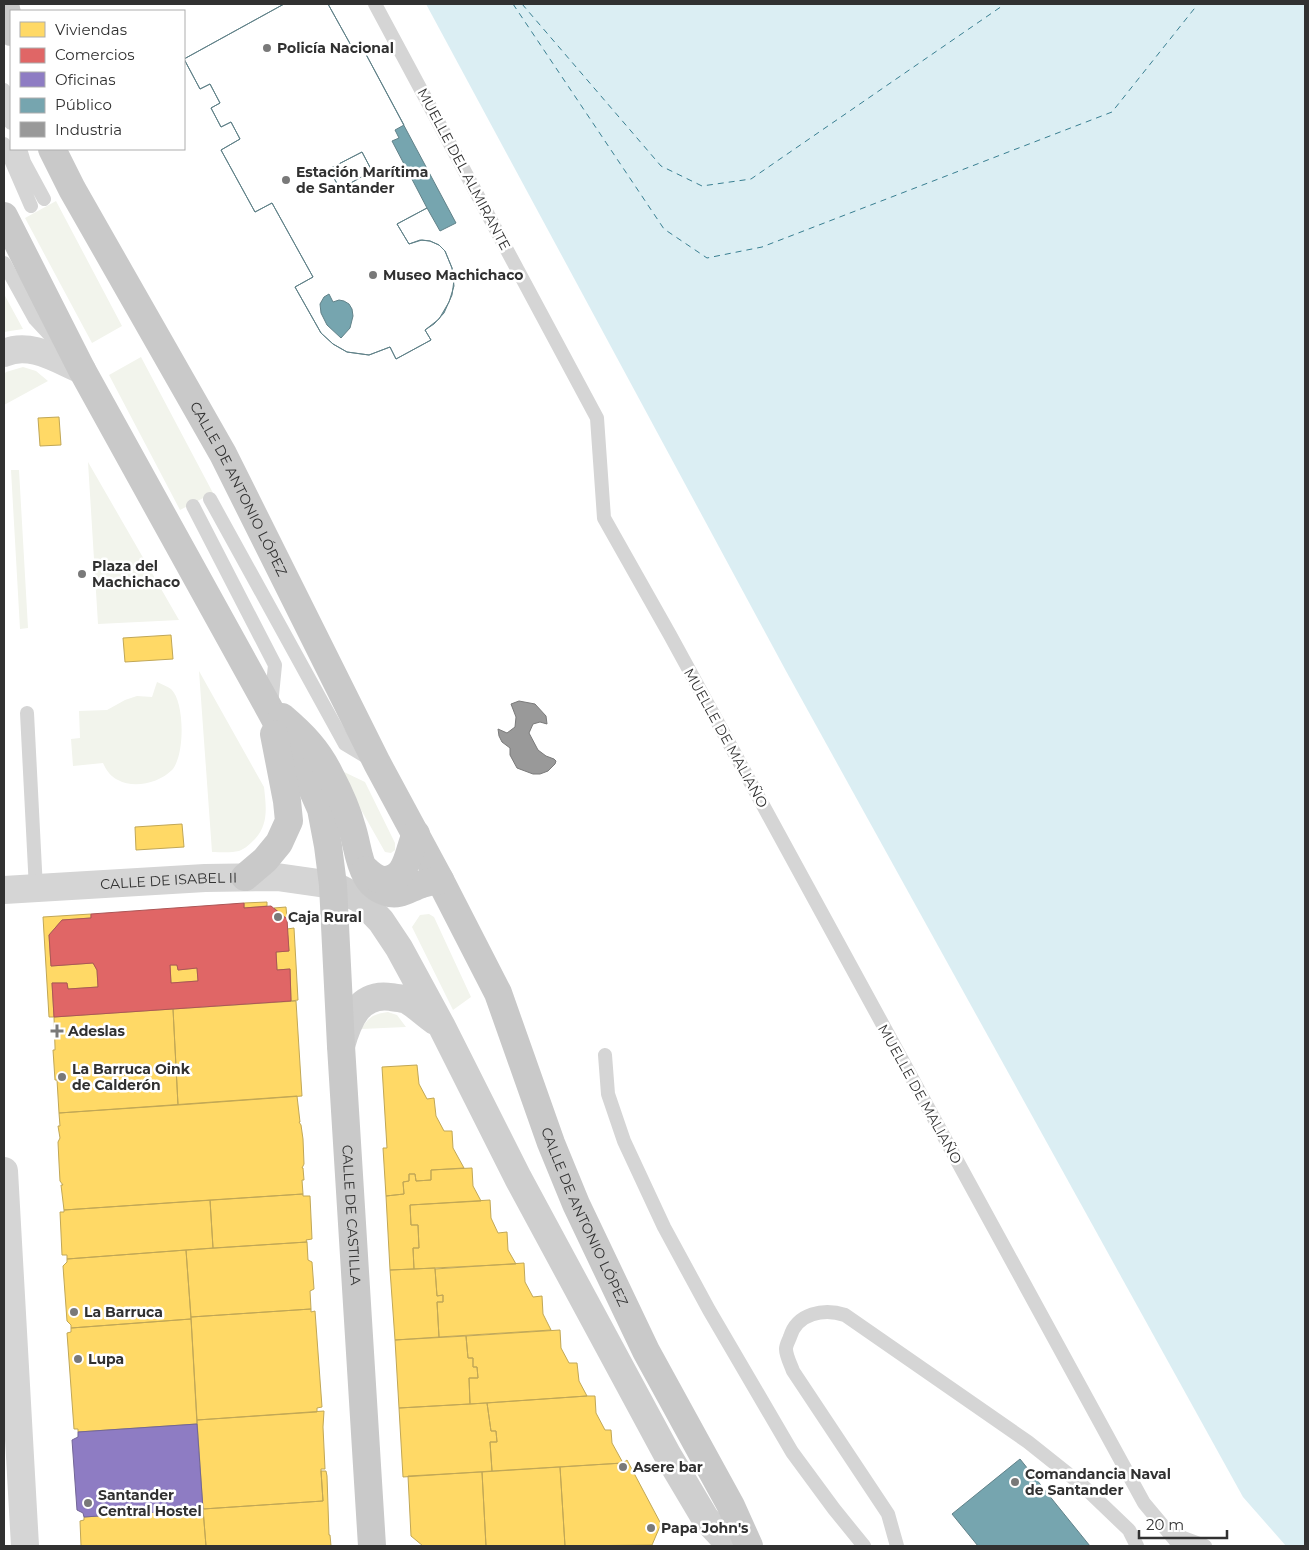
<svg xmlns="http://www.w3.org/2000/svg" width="1309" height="1550" viewBox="0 0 1309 1550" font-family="Montserrat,sans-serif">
<rect width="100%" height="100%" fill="#fff"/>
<path fill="#f2f4ec" d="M56 201 122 326 92 343 25 218Z
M4 294 23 329 4 332Z
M141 357 213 493 180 510 109 375Z
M23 367 36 371 48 381 4 405V375L6 372Z
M88 462 179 620 98 624Z
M11 470H19L28 628 20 629Z
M199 671 264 787C266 806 269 824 255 839 251 843 245 849 239 851 231 853 220 852 212 852Z
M157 682C161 684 167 686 171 689 185 702 185 756 172 770 159 783 134 789 118 780 111 777 106 770 103 763L73 766 71 739 80 738 79 711 107 710 125 700 137 696 152 697Z
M342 771 365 782 395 843V850L391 853 385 852 342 776Z
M429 914 434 917 471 997 453 1010 412 927 420 915Z
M388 1012 397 1015 406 1027 361 1029C369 1017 373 1014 388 1012Z"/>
<path fill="#dbeef3" d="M426 4H1305V1546H1286L1243 1497 786 671Z"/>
<path fill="#ffd966" stroke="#c1a756" d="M59 417 61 445 40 446 38 418Z
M171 635 173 659 125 662 123 638Z
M182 824 184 847 136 850 135 827Z
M267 902V906L244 908V903Z
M286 907 287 919 274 908Z
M91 914V918L62 920 49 935 51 966 93 963 97 970 98 987 68 989 67 983H52L54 1017H49L43 917Z
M294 928 298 1000 291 1001 290 969 277 970 276 952 289 951 287 929Z
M170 965H177L178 970 197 968 198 981 171 983Z
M296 1001 302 1096 178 1105 173 1009Z
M173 1009 178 1105 59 1113 57 1080H55L53 1050H55V1047L54 1017Z
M417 1065 419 1084 427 1099 434 1098 436 1116 444 1131H452L453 1148 464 1168 431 1170V1180L416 1181 415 1174H409V1181L403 1182 404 1194 386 1196 383 1148H387L382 1067Z
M297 1096 300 1122H299L301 1125 303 1139 304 1164 302 1168H303L304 1180H302L303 1194 64 1210 61 1185H63L60 1181 59 1163 58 1142 60 1138 58 1126H60L59 1113Z
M472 1168 473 1186 481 1201 410 1205 411 1225H418L419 1248H413L414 1269 390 1270 386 1196 404 1194 403 1182 409 1181V1174H415L416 1181 431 1180V1170Z
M303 1194V1196H310L312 1239 306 1240 307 1242 213 1248 210 1200Z
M210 1200 213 1248 67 1259V1255H62L60 1212H64V1210Z
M490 1200 491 1218 498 1233 507 1232 508 1250 516 1264 414 1269 413 1248H419L418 1225H411L410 1205Z
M307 1242 308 1260 312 1262 314 1289 310 1291 311 1309 191 1317 186 1250Z
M186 1250 191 1319 71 1328V1325L67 1321 63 1266 67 1262V1259Z
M524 1263 525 1282 533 1297 542 1296 543 1314 551 1330 439 1337 437 1302H443V1295L437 1296 435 1269Z
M435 1268 437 1296 443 1295V1302H437L439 1337 395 1340 390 1270Z
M311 1309V1312L315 1311 322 1407 317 1408V1412L197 1420 191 1317Z
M191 1319 197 1424 78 1432V1429H74L67 1333 71 1332V1328Z
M560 1330 561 1348 569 1363H577L579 1381 587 1396 470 1404 469 1378H478L477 1367H473V1358H468L466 1336Z
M466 1336 468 1358H473V1367H477L478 1378H469L470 1404 399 1408 395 1340Z
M587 1396H595L596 1413 605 1430H611L612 1443 623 1463 492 1471 490 1442H497L496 1431H491L487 1403Z
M487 1403 491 1431H496L497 1442H490L492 1471 403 1477 399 1408Z
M324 1411 323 1427 325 1469H321V1471L323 1501 203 1509 197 1420Z
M627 1460 661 1524 652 1545 565 1546 560 1467 623 1463Z
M560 1467 565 1546H486L482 1472Z
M321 1471H326L327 1476 329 1535H330L331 1546H206L203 1509 323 1501Z
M482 1472 486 1546H423L411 1536 408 1476Z
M203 1509 206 1546H81L80 1521 84 1520V1517Z"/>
<path fill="#e06666" stroke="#ac5656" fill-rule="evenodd" d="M244 903V908L271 906 287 919 289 951 276 952 277 970 290 969 291 1001 54 1017 52 983H67L68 989 98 987 97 970 93 963 51 966 49 935 62 920 91 918V914ZM170 965H177L178 970 197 968 198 981 171 983Z"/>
<path fill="#8e7cc3" stroke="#726697" d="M197 1424 203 1509 84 1517 83 1513 77 1510 72 1440 78 1437V1432Z"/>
<path fill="#76a5af" stroke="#618289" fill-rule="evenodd" d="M284 4H328L353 49 361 45 456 223 440 231 427 208 397 224 409 244 420 240 430 241 439 245 445 251 452 268 454 280 452 295 444 313 434 324 425 330 431 340 396 359 390 347 369 355 347 352 333 344 321 333 295 287 313 277 272 203 255 212 221 150 240 139 231 122 221 127 211 108 220 103 210 84 200 89 184 59ZM362 152 372 171 340 189 329 169Z
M284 4H328L353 49 361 45 404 125 395 130 399 138 392 141 427 208 397 224 409 244 422 240 430 241 439 245 445 251 452 268 454 286 449 302 439 319 425 330 431 340 396 359 390 347 369 355 347 352 333 344 321 333 295 287 313 277 272 203 255 212 221 150 240 139 231 122 221 127 211 108 220 103 210 84 200 89 184 59ZM362 152 372 171 340 189 329 169ZM329 294 333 302 339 300 344 301 349 304 352 309 353 316 350 328 341 338 327 325 321 313 320 304 324 297Z
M1020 1459 1056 1504 1090 1546H978L952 1514Z"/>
<path fill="#999" stroke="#7a7a7a" d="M519 701 535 704 546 716 547 724 540 722 533 724 529 733 538 750 546 756 554 759 556 761 555 764 548 771 540 774H533L517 768 510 755V748L502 742 499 736 498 729 507 733 515 727 516 717 511 704Z"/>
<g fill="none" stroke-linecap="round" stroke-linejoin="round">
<path stroke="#397f91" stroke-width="1" stroke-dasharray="6 5" stroke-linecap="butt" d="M513 4 664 229 707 258 762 247 1112 112 1198 4
M522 4 661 166 702 186 751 179 1005 4"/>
<path stroke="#d5d5d5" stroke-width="14" d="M375 4 597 418 604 518 670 635 1144 1503 1180 1546
M4 90 11 123
M4 144 31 206
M20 149 24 162 44 199
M4 263 35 319 61 347
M210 499 345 744 370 759
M193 506 275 665 271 705
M27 713 36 889
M605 1055 608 1094 624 1141 664 1227 709 1310 792 1452 834 1509 864 1546
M1170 1533 1205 1546
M897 1546 888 1514 793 1371C791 1365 786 1356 786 1349 786 1345 789 1340 790 1337 797 1313 824 1308 845 1315L1028 1442 1082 1485 1129 1530 1137 1546"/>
<g stroke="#d5d5d5" stroke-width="28">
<path d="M4 353C30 341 58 360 82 370"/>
<path id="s1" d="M4 890 205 878 277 877 333 885"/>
<path d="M4 1171 25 1546"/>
</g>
<path stroke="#cfcfcf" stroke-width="28" d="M333 885 360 899 381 921 399 948 442 1027 518 1178 667 1454 705 1518 731 1546
M341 1046C348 1021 359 992 391 997 396 998 402 998 407 1000 416 1005 426 1015 435 1021"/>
<g stroke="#c9c9c9" stroke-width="28">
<path d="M5 4 11 32"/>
<path id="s2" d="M52 149 72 189 223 454 377 763 440 880 498 993 551 1143 576 1204 646 1351 731 1506 749 1546"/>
<path id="s3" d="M4 216 82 370 270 710 310 784 321 809 328 846 333 885 341 1046 372 1546"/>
<path d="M282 717C303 735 318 750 330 775 339 792 347 809 352 828 357 843 358 861 366 875 370 883 377 889 386 892 400 897 409 888 422 884 428 882 434 881 440 880"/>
<path d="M366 870C371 875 376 879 383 880 408 881 408 850 416 834"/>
<path d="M245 877 265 860 279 843 289 821 287 801 274 734"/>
</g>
</g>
<g fill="#797979" stroke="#fff" stroke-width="2">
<circle cx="267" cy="48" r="5"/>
<circle cx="286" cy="180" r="5"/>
<circle cx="373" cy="275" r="5"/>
<circle cx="82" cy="574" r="5"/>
<circle cx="278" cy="917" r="5"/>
<path d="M54.5 1023.5h5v5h5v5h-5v5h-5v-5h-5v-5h5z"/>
<circle cx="62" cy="1077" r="5"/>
<circle cx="74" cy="1312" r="5"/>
<circle cx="78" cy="1359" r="5"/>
<circle cx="623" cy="1467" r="5"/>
<circle cx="1015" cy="1482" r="5"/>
<circle cx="88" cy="1503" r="5"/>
<circle cx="651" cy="1528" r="5"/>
</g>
<g text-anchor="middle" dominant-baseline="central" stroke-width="5" stroke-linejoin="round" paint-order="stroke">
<g font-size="14" font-weight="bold" fill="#313131" stroke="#fff" text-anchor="start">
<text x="277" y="48">Policía Nacional</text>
<text x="296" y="172">Estación Marítima<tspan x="296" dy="16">de Santander</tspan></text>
<text x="383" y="275">Museo Machichaco</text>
<text x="92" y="566">Plaza del<tspan x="92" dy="16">Machichaco</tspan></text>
<text x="288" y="917">Caja Rural</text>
<text x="68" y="1031">Adeslas</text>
<text x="72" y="1069">La Barruca Oink<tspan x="72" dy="16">de Calderón</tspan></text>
<text x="84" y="1312">La Barruca</text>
<text x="88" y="1359">Lupa</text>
<text x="633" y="1467">Asere bar</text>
<text x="1025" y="1474">Comandancia Naval<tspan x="1025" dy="16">de Santander</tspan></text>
<text x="98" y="1495">Santander<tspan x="98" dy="16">Central Hostel</tspan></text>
<text x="661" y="1528">Papa John's</text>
</g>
<g font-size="14" fill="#313131" stroke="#fff">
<text transform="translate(464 169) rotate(62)">MUELLE DEL ALMIRANTE</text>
<text stroke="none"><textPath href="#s2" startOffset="388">CALLE DE ANTONIO LÓPEZ</textPath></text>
<text transform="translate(726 738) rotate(61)">MUELLE DE MALIAÑO</text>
<text stroke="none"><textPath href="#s1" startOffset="165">CALLE DE ISABEL II</textPath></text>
<text transform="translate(920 1094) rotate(61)">MUELLE DE MALIAÑO</text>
<text stroke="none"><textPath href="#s3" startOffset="1080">CALLE DE CASTILLA</textPath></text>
<text stroke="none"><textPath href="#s2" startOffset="1195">CALLE DE ANTONIO LÓPEZ</textPath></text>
</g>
</g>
<rect width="1309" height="1550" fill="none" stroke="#313131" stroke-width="10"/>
<rect x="10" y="10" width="175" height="140" fill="#ffffff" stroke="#adadad"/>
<rect x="20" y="22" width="25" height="15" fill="#ffd966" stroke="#adadad"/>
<text x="55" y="35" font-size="15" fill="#313131">Viviendas</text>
<rect x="20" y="48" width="25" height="15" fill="#e06666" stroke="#adadad"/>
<text x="55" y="60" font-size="15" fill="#313131">Comercios</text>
<rect x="20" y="72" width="25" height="15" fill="#8e7cc3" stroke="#adadad"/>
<text x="55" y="85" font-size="15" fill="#313131">Oficinas</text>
<rect x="20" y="98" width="25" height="15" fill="#76a5af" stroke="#adadad"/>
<text x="55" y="110" font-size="15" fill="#313131">Público</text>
<rect x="20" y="122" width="25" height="15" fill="#999999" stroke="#adadad"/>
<text x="55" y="135" font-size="15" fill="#313131">Industria</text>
<path d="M1139 1530v8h88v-8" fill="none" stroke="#313131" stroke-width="2.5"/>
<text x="1146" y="1530" font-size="15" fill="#313131" stroke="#ffffff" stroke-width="4" paint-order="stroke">20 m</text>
</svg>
